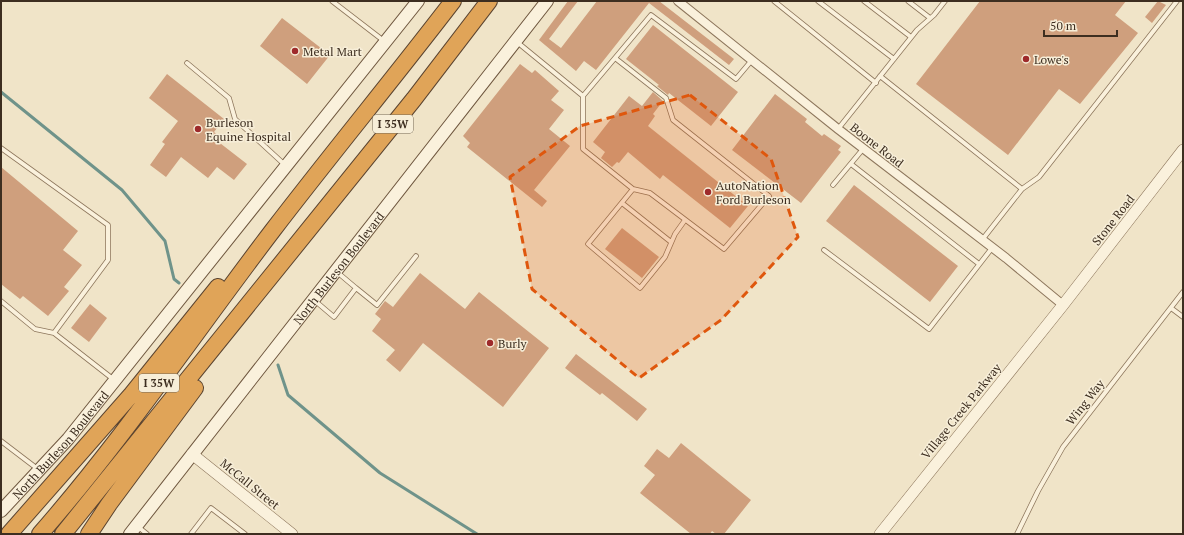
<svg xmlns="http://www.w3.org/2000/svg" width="1184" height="535" viewBox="0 0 1184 535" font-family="'PT Serif',serif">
<rect width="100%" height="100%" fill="#f0e4c8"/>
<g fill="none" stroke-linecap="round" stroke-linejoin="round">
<path stroke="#6f938a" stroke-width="3" d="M1 92 122 190 165 241 174 279 179 283
M278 365 288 395 380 473 477 534"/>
</g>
<path fill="#cf9f7d" d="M568 1H578L549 39 561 48 597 1H659L734 59 729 65 649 3 596 70 584 61 576 71 539 40Z
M980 1H1126L1115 15 1138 33 1080 104 1059 89 1008 155 916 84Z
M1158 1 1166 5 1152 23 1145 17Z
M282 18 330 55 307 84 260 46Z
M653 25 738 92 711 126 669 93 668 95 657 86 659 85 626 59Z
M520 64 532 73 535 70 559 91 551 100 564 110 549 129 570 146 534 190 547 201 542 207 467 147 470 143 463 136Z
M167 74 224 119 214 132 219 136 216 140 247 164 234 180 217 167 208 178 181 157 166 177 150 165 165 144 162 142 178 121 149 98Z
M653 92 663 101 653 114 655 116 648 126 748 206 730 228 663 175 660 179 628 152 619 163 617 162 612 167 601 158 605 152 593 142 629 96 642 106Z
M775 94 807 119 805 122 822 136 824 134 841 146 838 150 841 152 801 203 732 150Z
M1 167 78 231 63 250 82 265 64 287 69 291 48 316 23 296 20 299 1 284Z
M854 185 958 266 930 302 826 221Z
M622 228 659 257 642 278 605 249Z
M420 273 465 309 479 292 549 348 503 407 423 343 400 372 386 360 395 350 372 331 381 319 375 314 385 301 393 307Z
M90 304 107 318 89 342 71 328Z
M576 354 647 409 637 421 602 393 600 395 565 368Z
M681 443 751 500 724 534H716L712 531 710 534H691L640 493 655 475 644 466 657 449 669 458Z"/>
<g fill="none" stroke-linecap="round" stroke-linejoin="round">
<defs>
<path id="service" d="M332 1 384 41
M774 1 876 83
M818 1 894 59
M864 1 911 37
M908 1 930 18
M517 42 583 96V149L633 189 650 193 724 249 769 196 673 120 666 98 615 58 651 15 736 79 752 60
M187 63 229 98 235 119 285 165
M880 76 1022 189 982 240
M583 96 615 58
M838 129 917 30 934 15 945 1
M1 148 108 225V260L54 333 113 379
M851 164 979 264
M833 185 863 149
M633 189 588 244 640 288 665 257 675 234 685 220
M1022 189 1039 177 1177 1
M622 203 671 242
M824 250 929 329 992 248
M356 288 377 305 416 256
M314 300 334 317 356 288 337 272
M1 301 35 329 54 333
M1171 308 1183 317
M1 441 39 470
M137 526 147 534
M191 534 211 508 245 534
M1017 534 1038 491 1063 447 1183 292"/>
<path id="minor" d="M678 1 838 129 1006 258 1063 305"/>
<path id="tertiary" d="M192 454 292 534
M880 534 1063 305 1183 150"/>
<g id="secondary">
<path id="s1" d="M1 511 68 439 418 1"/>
<path id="s2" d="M130 534 547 1"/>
</g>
<path id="motorway" d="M9 534 132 394 218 287
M40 534C124 438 196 331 273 230 332 153 394 78 453 1
M63 534 414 99 489 1
M89 534 109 504 195 388"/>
</defs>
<use href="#service" stroke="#8d765c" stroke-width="5.5"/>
<use href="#minor" stroke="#8d765c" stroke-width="10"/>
<use href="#tertiary" stroke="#8d765c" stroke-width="12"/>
<use href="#secondary" stroke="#6f573f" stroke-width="14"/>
<use href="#motorway" stroke="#5b4430" stroke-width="18"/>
<use href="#service" stroke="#faf1dc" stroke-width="4"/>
<use href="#minor" stroke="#faf1dc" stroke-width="8"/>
<use href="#tertiary" stroke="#faf1dc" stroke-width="11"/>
<use href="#secondary" stroke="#faf1dc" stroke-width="12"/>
<use href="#motorway" stroke="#e0a458" stroke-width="16"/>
</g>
<path fill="#df570d" fill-opacity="0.2" stroke="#df570d" stroke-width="3" stroke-dasharray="8 5" stroke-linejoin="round" d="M690 95 771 159 798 237 721 320 639 378 532 289 510 177 580 126Z"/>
<g fill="#9e2a2b" stroke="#f7eed8" stroke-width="1.5">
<circle cx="295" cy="51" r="4"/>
<circle cx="1026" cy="59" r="4"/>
<circle cx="198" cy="129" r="4"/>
<circle cx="708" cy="192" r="4"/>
<circle cx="490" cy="343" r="4"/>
</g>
<g text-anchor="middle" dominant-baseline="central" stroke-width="3" stroke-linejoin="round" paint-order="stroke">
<g fill="#f7eed8" stroke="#756857" stroke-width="1">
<rect x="373" y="115" width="40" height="18" rx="3"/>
<rect x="139" y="374" width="40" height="18" rx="3"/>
</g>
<g font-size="11" font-weight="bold" fill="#3d2e20">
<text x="393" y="124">I 35W</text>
<text x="159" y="383">I 35W</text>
</g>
<g font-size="12" fill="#3d2e20" stroke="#f7eed8" text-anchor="start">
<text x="303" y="51">Metal Mart</text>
<text x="1034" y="59">Lowe's</text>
<text x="206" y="122">Burleson<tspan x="206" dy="14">Equine Hospital</tspan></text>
<text x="716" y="185">AutoNation<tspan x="716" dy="14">Ford Burleson</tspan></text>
<text x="498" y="343">Burly</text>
</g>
<g font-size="12" fill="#3d2e20" stroke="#f7eed8">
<text transform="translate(877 145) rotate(38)">Boone Road</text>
<text transform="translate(1113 220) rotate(-52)">Stone Road</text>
<text stroke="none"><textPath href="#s2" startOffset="338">North Burleson Boulevard</textPath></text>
<text transform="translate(1085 402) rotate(-52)">Wing Way</text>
<text transform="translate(961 411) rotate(-51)">Village Creek Parkway</text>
<text stroke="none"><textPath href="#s1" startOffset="89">North Burleson Boulevard</textPath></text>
<text transform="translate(250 484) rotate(39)">McCall Street</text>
</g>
</g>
<rect width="1184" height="535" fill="none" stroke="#3d2e20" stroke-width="4"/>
<path d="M1044 30v6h73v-6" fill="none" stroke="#3d2e20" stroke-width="2"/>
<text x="1050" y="30" font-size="12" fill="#3d2e20" stroke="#f7eed8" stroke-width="3" paint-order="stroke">50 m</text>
</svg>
